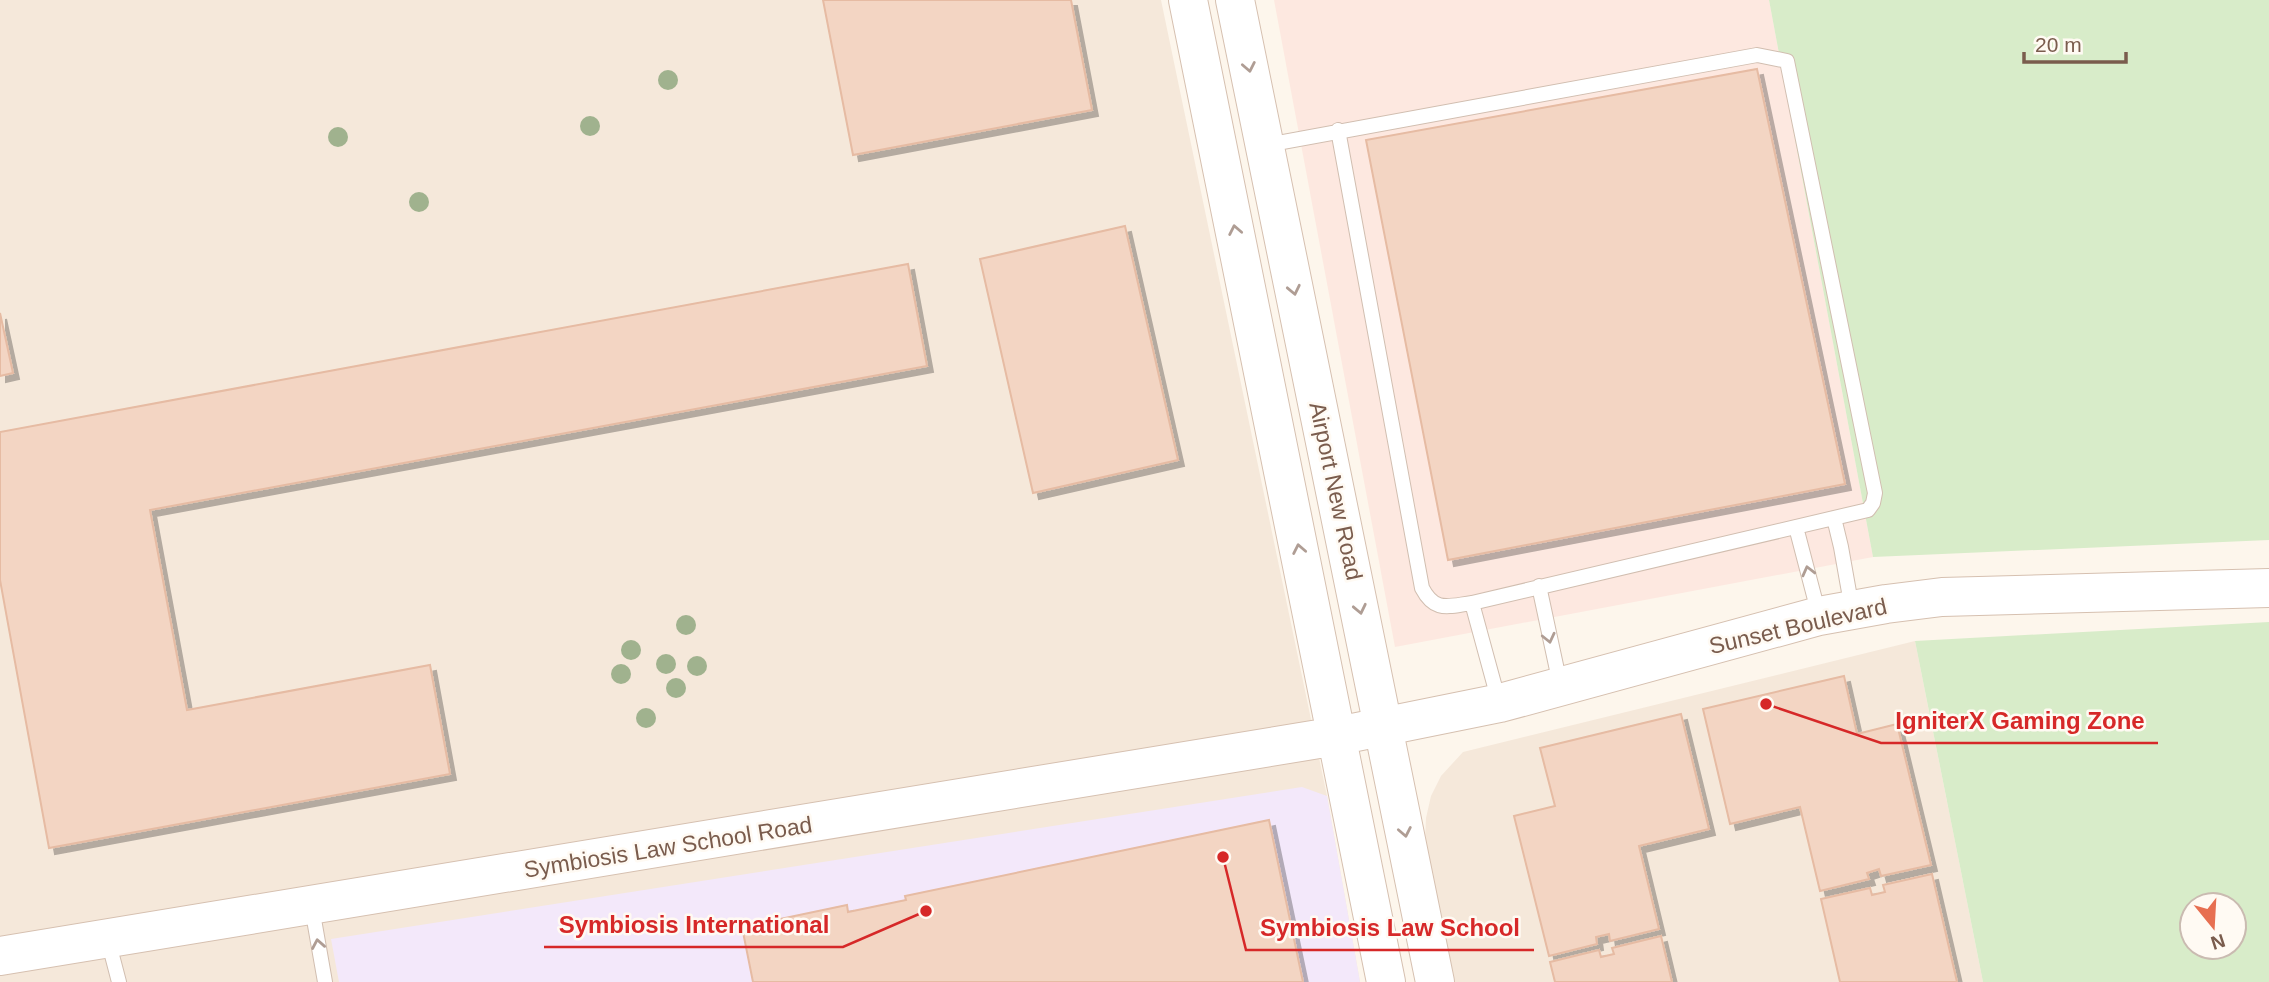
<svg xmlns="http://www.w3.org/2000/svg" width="2269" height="982" viewBox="0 0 2269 982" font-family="Helvetica,sans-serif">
<defs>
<filter id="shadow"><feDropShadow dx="6" dy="6" stdDeviation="0" flood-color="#0004"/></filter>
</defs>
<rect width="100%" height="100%" fill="#fdf6ec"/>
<path fill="#f5e8da" d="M0 0H1161L1327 796 1360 982H0Z
M1915 641 1983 982H1455L1425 841 1426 818 1431 796 1441 776 1463 752Z"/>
<path fill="#fde8e0" d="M1274 0H1769L1873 557 1395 647Z"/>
<path fill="#f3e8fa" d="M1302 787 1327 796 1360 982H339L331 939Z"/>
<path fill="#d8ecc9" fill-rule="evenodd" d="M1769 0H2269V540L1873 557Z
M2269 622V982H1983L1915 641ZM2234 905V947H2192V905Z"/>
<path fill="#f3d5c3" stroke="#e6bba3" stroke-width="2" filter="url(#shadow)" d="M823 0H1071L1092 110 853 155Z
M1757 69 1845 484 1448 560 1366 140Z
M1125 226 1178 460 1033 493 980 259Z
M908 264 927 366 150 510 187 710 430 665 450 774 49 848 0 580V432Z
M0 313 13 373 0 376Z
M1844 676 1857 734 1897 724 1931 865 1881 876 1879 869 1867 873 1869 879 1820 891 1800 807 1730 824 1703 709Z
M1681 714 1709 829 1639 846 1659 929 1610 941 1609 934 1596 937 1597 944 1549 956 1514 816 1555 806 1540 748Z
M1269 820 1303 982H753L742 927 847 905 848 912 906 900 905 896Z
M1932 874 1957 982H1840L1821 899 1870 888 1872 895 1885 892 1883 885Z
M1661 936 1672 982H1555L1550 962 1599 950 1601 957 1614 954 1612 948Z"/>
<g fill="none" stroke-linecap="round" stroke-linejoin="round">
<defs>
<path id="lane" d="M1266 145 1757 55 1787 61 1875 493 1873 503 1868 510 1472 603C1448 606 1435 613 1422 588L1338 130
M1834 518 1841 547 1852 609
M1796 527 1819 615
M1539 586 1560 684
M1472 603 1499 702
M312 908 325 982
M108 940 119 982"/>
<path id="secondary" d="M1188 0 1386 982
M1235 0 1435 982
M0 956 1337 736 1500 703 1819 616 1886 604 1942 597 2269 588"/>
</defs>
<use href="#lane" stroke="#d1beb0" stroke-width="16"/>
<use href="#secondary" stroke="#d6c0b0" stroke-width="40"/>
<use href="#lane" stroke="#fff" stroke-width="14"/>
<use href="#secondary" stroke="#fff" stroke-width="38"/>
</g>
<g fill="#a0b28e">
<circle cx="668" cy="80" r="10"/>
<circle cx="590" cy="126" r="10"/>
<circle cx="338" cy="137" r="10"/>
<circle cx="419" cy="202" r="10"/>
<circle cx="686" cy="625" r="10"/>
<circle cx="631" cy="650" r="10"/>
<circle cx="666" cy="664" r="10"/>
<circle cx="697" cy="666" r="10"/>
<circle cx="621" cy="674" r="10"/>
<circle cx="676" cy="688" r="10"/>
<circle cx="646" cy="718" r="10"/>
</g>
<defs><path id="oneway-chevron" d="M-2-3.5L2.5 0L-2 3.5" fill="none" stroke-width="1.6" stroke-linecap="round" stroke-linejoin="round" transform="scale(1.75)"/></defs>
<g stroke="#af9d94">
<use href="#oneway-chevron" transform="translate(1249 67) rotate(79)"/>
<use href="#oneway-chevron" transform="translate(1235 230) rotate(-101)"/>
<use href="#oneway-chevron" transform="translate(1294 290) rotate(78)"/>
<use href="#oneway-chevron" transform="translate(1299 549) rotate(-101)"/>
<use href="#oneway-chevron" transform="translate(1808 571) rotate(-104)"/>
<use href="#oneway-chevron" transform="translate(1360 609) rotate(78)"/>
<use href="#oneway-chevron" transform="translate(1549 638) rotate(77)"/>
<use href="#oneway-chevron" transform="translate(1405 832) rotate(79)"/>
<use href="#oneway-chevron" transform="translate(318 944) rotate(-100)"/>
</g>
<g text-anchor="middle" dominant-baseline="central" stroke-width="5" stroke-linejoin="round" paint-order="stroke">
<g font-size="23" fill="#7a5c4d" stroke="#fffaf3">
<text transform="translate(1336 491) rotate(78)">Airport New Road</text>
<text transform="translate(1798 626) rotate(-13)">Sunset Boulevard</text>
<text transform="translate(668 847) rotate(-9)">Symbiosis Law School Road</text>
</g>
</g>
<path fill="none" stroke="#d62828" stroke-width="2.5" d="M1766 704L1881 743H2158M926 911L843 947H544M1223 857L1246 950H1534"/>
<g fill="#d62828" stroke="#fffaf3" stroke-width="2.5">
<circle cx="1766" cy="704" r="7"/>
<circle cx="926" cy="911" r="7"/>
<circle cx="1223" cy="857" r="7"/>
</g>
<g font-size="24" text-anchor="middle" font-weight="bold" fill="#d62828" stroke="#fffaf3" stroke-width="5" stroke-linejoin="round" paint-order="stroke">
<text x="2020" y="729">IgniterX Gaming Zone</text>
<text x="694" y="933">Symbiosis International</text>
<text x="1390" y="936">Symbiosis Law School</text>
</g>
<g transform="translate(2213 926) rotate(162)"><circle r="33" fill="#fffaf3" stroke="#cabbb1" stroke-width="2"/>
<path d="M0-5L12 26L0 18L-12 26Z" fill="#e76f51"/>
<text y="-10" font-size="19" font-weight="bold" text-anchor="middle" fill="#7a5c4d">N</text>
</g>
<path d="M2024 52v10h102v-10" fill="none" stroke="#7a5c4d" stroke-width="3.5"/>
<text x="2035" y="52" font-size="21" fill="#7a5c4d" stroke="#fffaf3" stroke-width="5" paint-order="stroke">20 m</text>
</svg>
